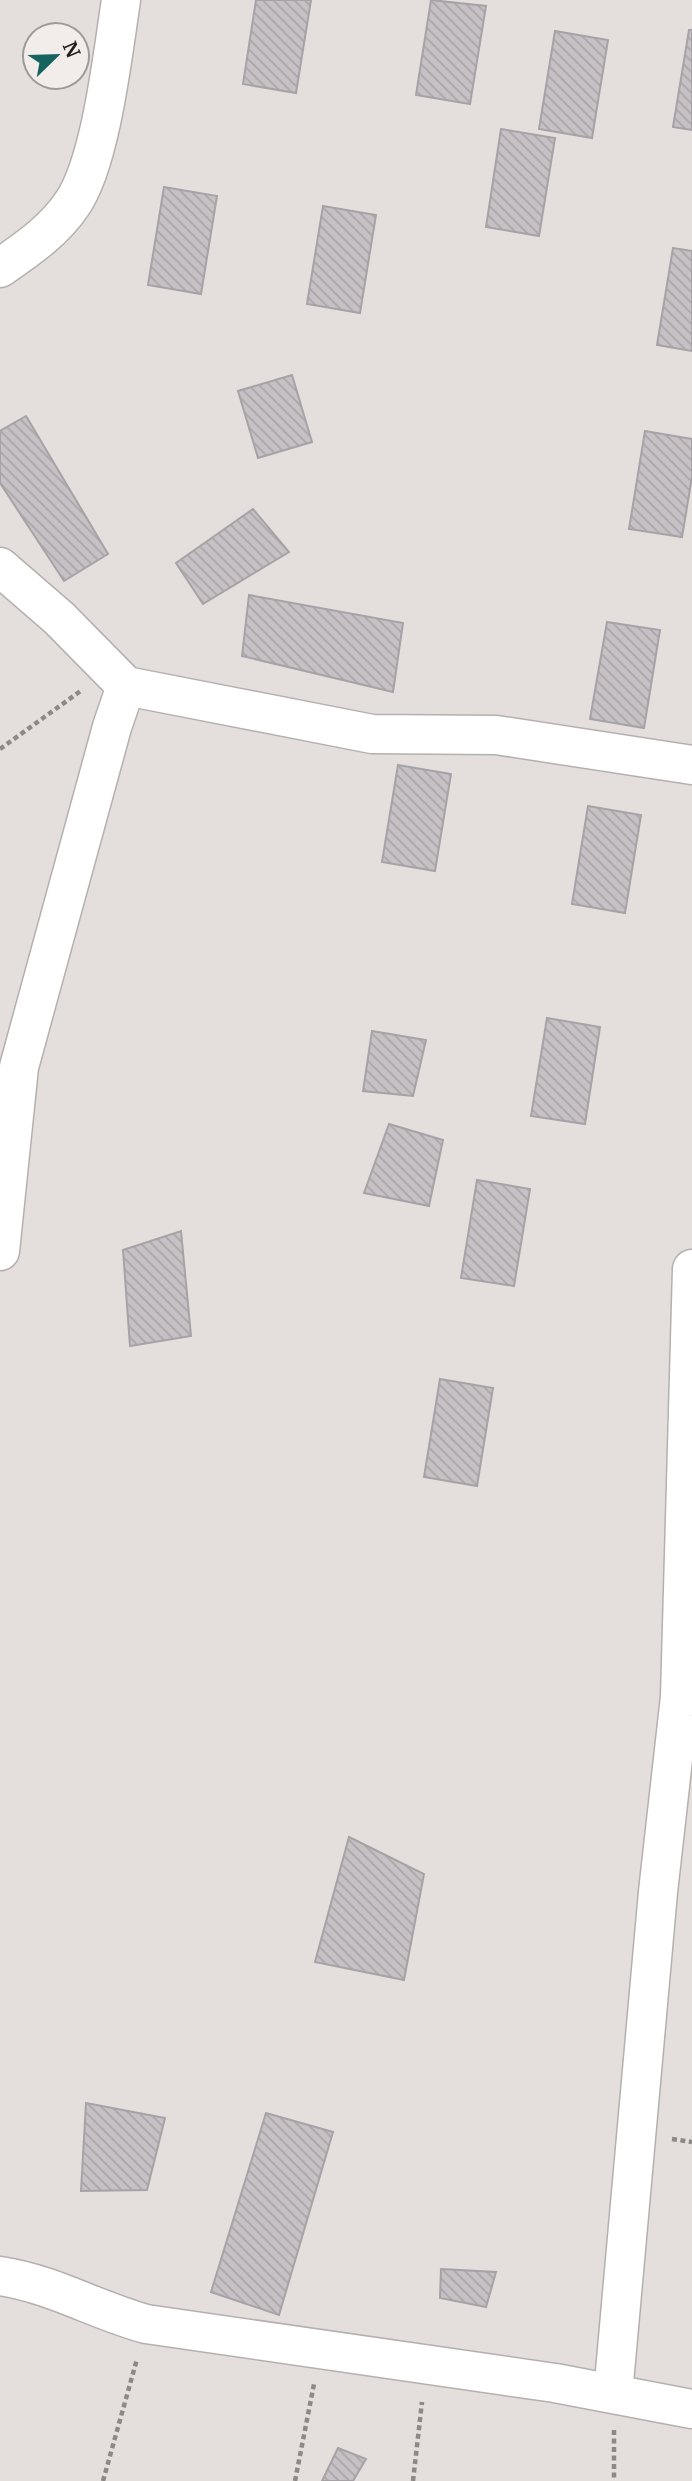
<svg xmlns="http://www.w3.org/2000/svg" width="692" height="2481" viewBox="0 0 692 2481" font-family="Merriweather,serif">
<defs>
<pattern id="building-back-hatch" width="6" height="6" patternUnits="userSpaceOnUse" patternTransform="scale(1.75)"><rect width="6" height="6" fill="#c5c1c5"/><path d="M-1 5l2 2M0 0l6 6M5-1l2 2" fill="none" stroke="#a9a5a9"/></pattern>
</defs>
<rect width="100%" height="100%" fill="#e4dfdd"/>
<path fill="url(#building-back-hatch)" stroke="#a6a2a6" stroke-width="2" d="M256 0H311L296 93 243 84Z
M431 0 486 6 470 104 416 95Z
M689 30H692V130L673 127Z
M555 31 608 40 592 138 539 129Z
M501 129 555 138 539 236 486 227Z
M164 187 217 196 201 294 148 285Z
M323 206 376 215 360 313 307 304Z
M673 248 692 251V351L657 345Z
M292 375 312 442 258 458 238 391Z
M26 416 108 554 64 581 0 483V431Z
M645 431 692 439V477L682 537 629 529Z
M253 509 289 552 203 604 176 563Z
M249 595 403 623 393 692 242 656Z
M607 622 660 630 644 728 590 719Z
M398 765 451 774 435 871 382 862Z
M588 806 641 815 625 913 572 904Z
M547 1018 600 1027 585 1124 531 1116Z
M372 1031 426 1040 413 1096 363 1091Z
M389 1124 443 1140 429 1206 364 1193Z
M477 1180 530 1189 514 1286 461 1278Z
M181 1231 191 1336 130 1346 123 1250Z
M440 1379 493 1388 477 1486 424 1477Z
M349 1837 424 1874 404 1980 315 1962Z
M86 2103 165 2118 147 2190 81 2191Z
M266 2113 333 2132 279 2315 211 2292Z
M441 2269 496 2272 486 2307 440 2298Z
M338 2448 366 2459 353 2481H322Z"/>
<g fill="none" stroke-linecap="round" stroke-linejoin="round">
<defs>
<path id="minor" d="M0 268C27 249 53 232 72 204 101 163 113 52 121 0
M0 567 59 618 126 686 112 727 19 1067 0 1251
M126 686 372 734 496 735 692 765
M692 1269 680 1697 692 1696
M0 2276C53 2284 95 2310 146 2324L555 2383 692 2409
M613 2394 658 1892 680 1697"/>
</defs>
<use href="#minor" stroke="#b5b0ae" stroke-width="41"/>
<path stroke="#8d8987" stroke-width="4.5" stroke-dasharray="5 3.5" stroke-linecap="butt" d="M0 749 82 690
M672 2139 692 2142
M614 2430V2481
M103 2481 137 2359
M295 2481 314 2384
M413 2481 422 2402"/>
<use href="#minor" stroke="#fff" stroke-width="38"/>
</g>
<g transform="translate(56 56) rotate(67)"><circle r="33" fill="#f2ecea" stroke="#9e9a98" stroke-width="2"/>
<path d="M0-5L12 26L0 18L-12 26Z" fill="#15635f"/>
<text y="-10" font-size="19" font-weight="bold" text-anchor="middle" fill="#211f1e">N</text>
</g>
</svg>
